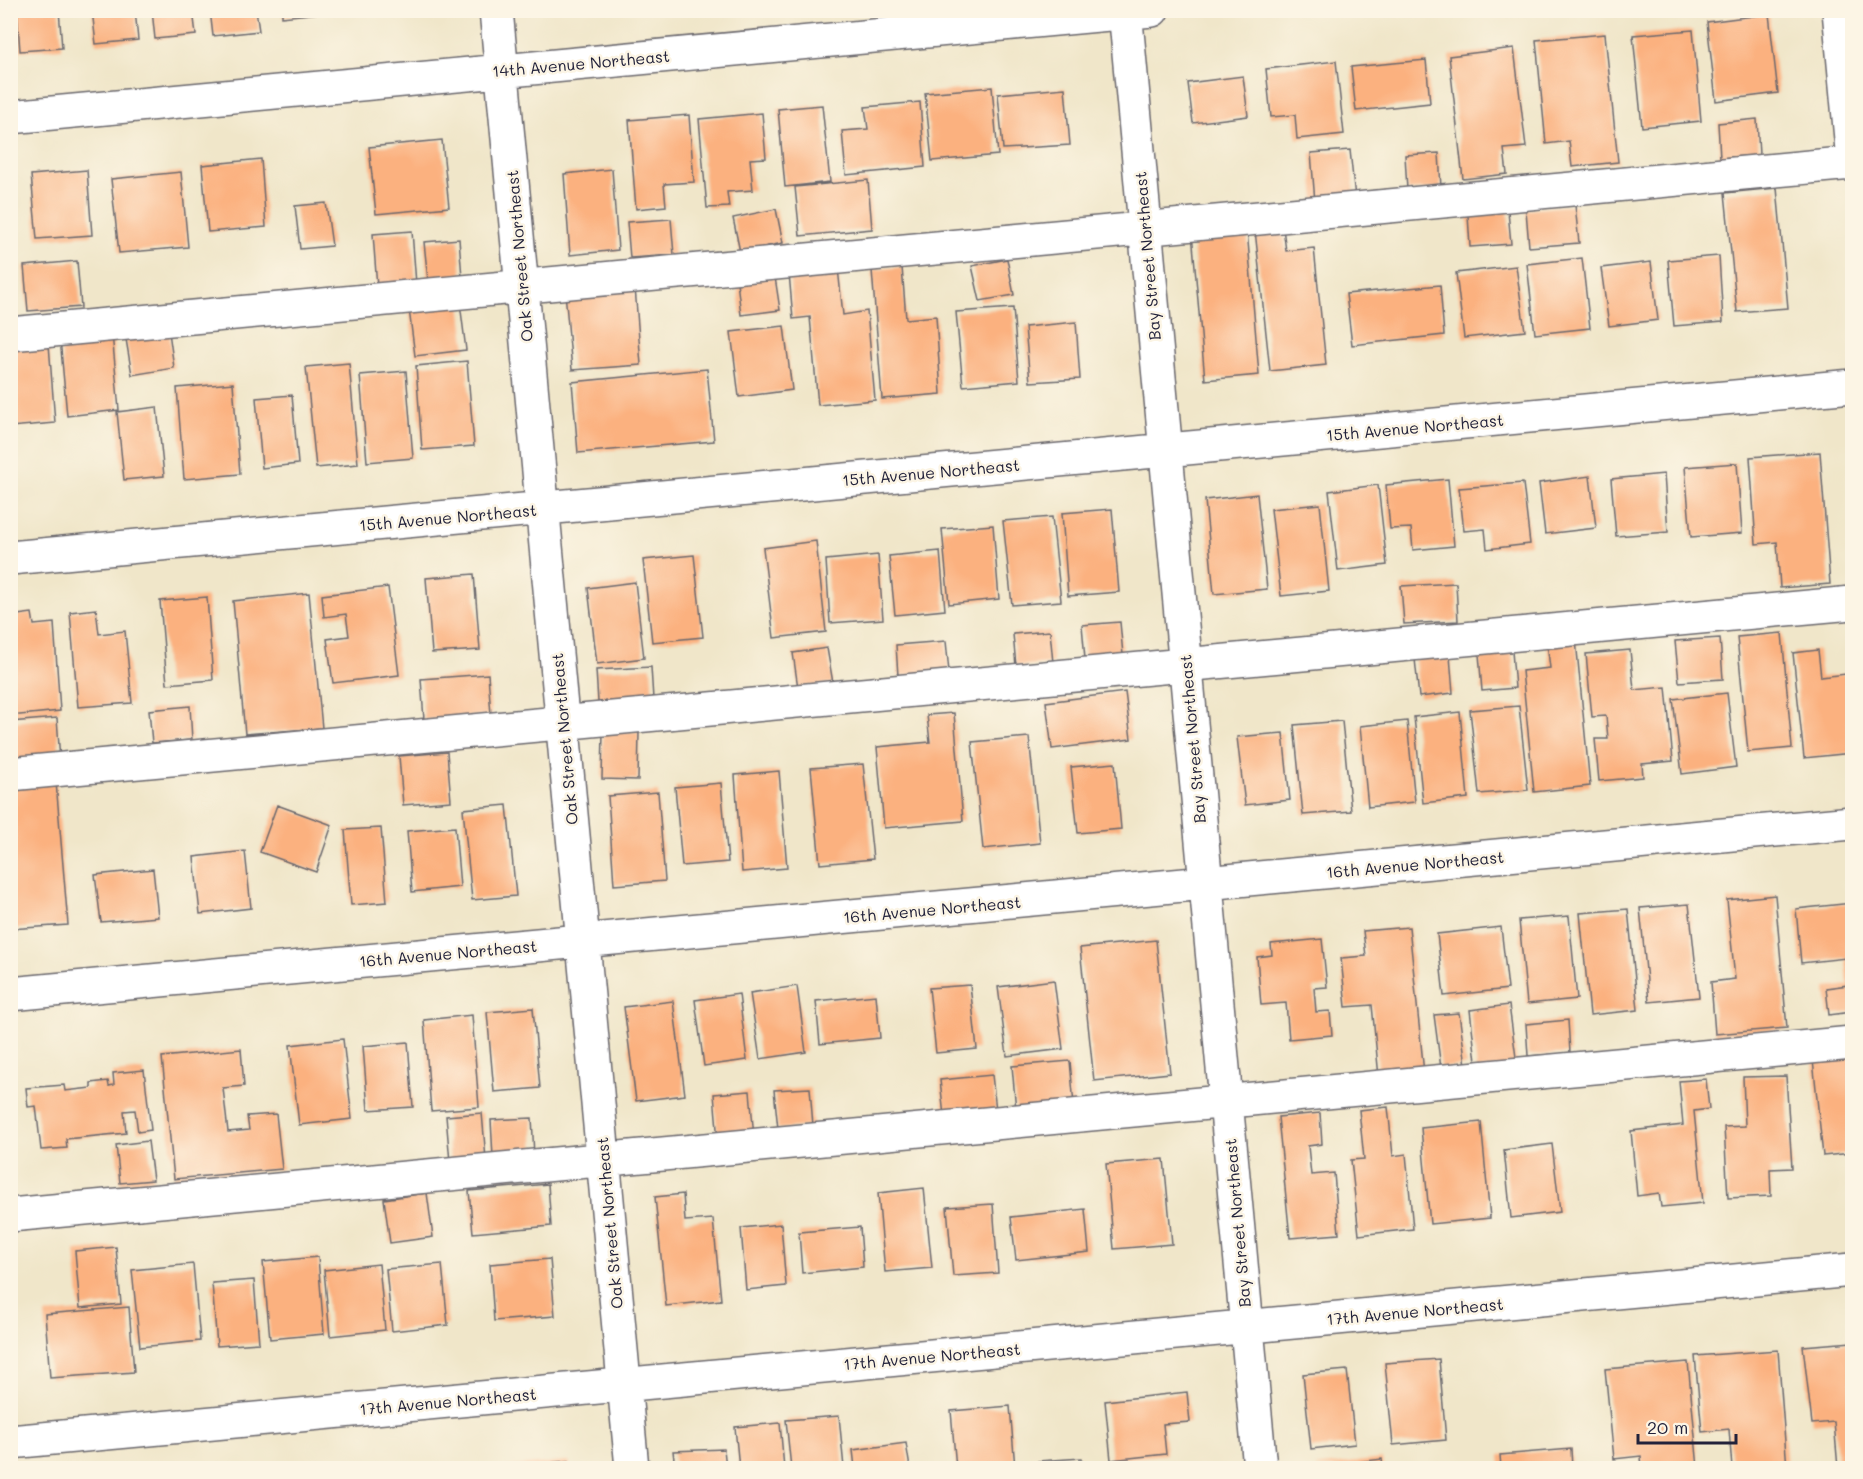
<svg xmlns="http://www.w3.org/2000/svg" width="1863" height="1479" viewBox="0 0 1863 1479" font-family="Mali,sans-serif">
<rect width="100%" height="100%" fill="#fcf5e5"/>
<filter id="ink" filterUnits="userSpaceOnUse"><feTurbulence type="fractalNoise" baseFrequency=".0167" numOctaves="2"/><feDisplacementMap in="SourceGraphic" scale="12" xChannelSelector="R" yChannelSelector="G"/><feConvolveMatrix kernelMatrix="1 2 1 2 8 2 1 2 1" color-interpolation-filters="sRGB"/></filter>
<filter id="wash" filterUnits="userSpaceOnUse"><feTurbulence type="fractalNoise" baseFrequency=".008" numOctaves="4" result="noise"/><feDisplacementMap in="SourceGraphic" scale="24" xChannelSelector="R" yChannelSelector="G"/><feGaussianBlur stdDeviation="1.35" result="paint"/><feColorMatrix in="noise" values="0 0 0 0 0 0 0 0 0 0 0 0 0 0 0 0 0 1.4 0 .05"/><feComposite in="paint" operator="in"/></filter>
<g filter="url(#wash)">
<rect width="100%" height="100%" fill="#f0e6c9"/>
<g id="blocks">
<path fill="#fbb17f" d="M17 10H59L62 48 20 51Z
M92 10H135L138 40 96 44Z
M152 10H193L196 35 155 39Z
M210 10H256L259 31 213 36Z
M282 10H328V12L282 17Z
M1769 14 1778 93 1716 101 1707 22Z
M1693 30 1701 121 1642 127 1633 35Z
M1605 34 1618 162 1572 167 1569 141 1546 144 1536 40Z
M1514 48 1526 147 1504 149 1507 174 1463 179 1449 56Z
M1426 60 1430 103 1356 111 1351 67Z
M1336 61 1344 134 1297 139 1295 115 1271 117 1266 69Z
M1243 76 1248 116 1193 123 1188 83Z
M992 87 998 155 932 161 925 93Z
M1065 88 1070 145 1003 149 998 94Z
M920 102 925 167 846 175 842 131 868 129 865 107Z
M822 105 830 182 785 187 778 109Z
M762 113 766 158 750 159 753 190 727 192 729 207 707 208 699 119Z
M689 115 694 182 664 184 666 206 636 209 629 120Z
M1757 119 1759 155 1720 158 1718 123Z
M442 140 449 207 376 214 369 147Z
M1350 150 1355 198 1315 202 1311 153Z
M1439 153 1441 188 1407 190 1405 155Z
M261 159 266 227 208 232 202 165Z
M612 169 618 250 570 255 564 174Z
M87 170 92 235 37 239 31 175Z
M181 172 188 247 119 253 111 179Z
M868 180 872 229 800 236 795 187Z
M1777 188 1788 308 1737 312 1725 193Z
M326 203 332 246 300 249 295 206Z
M1575 205 1579 243 1529 247 1526 210Z
M776 209 783 243 740 252 733 218Z
M1508 211 1511 244 1470 247 1468 215Z
M671 219 674 255 630 258 627 222Z
M1283 228 1286 251 1314 248 1326 365 1270 371 1255 230Z
M1247 229 1259 375 1205 380 1192 233Z
M412 231 416 284 377 287 373 234Z
M459 239 462 277 428 281 424 242Z
M1719 256 1723 322 1674 326 1668 260Z
M1582 258 1590 328 1535 334 1527 264Z
M1007 259 1014 295 980 301 972 266Z
M77 261 81 307 28 311 24 266Z
M1651 262 1658 320 1609 326 1601 268Z
M1516 266 1525 331 1464 338 1456 273Z
M902 267 906 319 936 316 941 394 882 399 872 270Z
M838 268 843 315 867 311 875 400 818 405 810 317 793 319 789 273Z
M775 277 780 310 741 315 737 282Z
M1440 285 1444 335 1352 345 1346 294Z
M635 287 641 365 572 370 565 292Z
M460 303 466 350 415 356 409 309Z
M1013 308 1019 381 963 386 956 312Z
M1076 322 1080 379 1030 382 1025 327Z
M784 326 792 390 739 397 731 332Z
M169 332 174 368 132 375 126 339Z
M112 333 119 410 67 416 60 338Z
M49 344 55 423 10 427V348Z
M467 361 474 446 422 450 416 366Z
M349 363 358 464 316 468 306 367Z
M707 369 714 441 578 453 572 382Z
M406 371 413 458 367 462 360 375Z
M233 383 240 474 184 479 177 388Z
M292 395 298 464 262 468 256 398Z
M157 407 164 476 124 480 117 412Z
M1820 452 1830 584 1780 588 1777 542 1756 544 1750 457Z
M1737 463 1742 533 1691 537 1685 467Z
M10 467H12L14 481H10Z
M1664 474 1668 532 1616 536 1611 479Z
M1590 476 1596 528 1545 534 1539 483Z
M1448 479 1454 546 1413 550 1411 528 1390 529 1386 485Z
M1523 483 1530 544 1487 549 1485 529 1464 531 1459 488Z
M1378 485 1387 565 1338 571 1329 491Z
M1257 494 1267 589 1214 594 1205 500Z
M1320 504 1329 591 1281 596 1271 509Z
M1112 509 1119 592 1068 596 1062 513Z
M1052 517 1061 601 1012 605 1003 521Z
M993 525 999 599 949 604 942 529Z
M816 541 826 632 774 638 763 548Z
M940 551 945 610 895 615 889 556Z
M694 555 703 637 652 642 643 560Z
M878 555 883 619 830 623 826 560Z
M474 574 480 650 432 653 426 578Z
M635 582 644 658 597 664 588 588Z
M1456 583 1458 621 1404 624 1401 586Z
M388 587 399 675 333 683 327 639 349 636 346 614 324 617 322 595Z
M309 593 322 728 245 734 233 601Z
M207 597 213 680 167 684 160 601Z
M96 609 99 634 125 631 132 703 78 707 70 612Z
M32 613 34 625 54 623 60 711 10 716V616Z
M1120 622 1123 655 1085 659 1082 625Z
M1050 631 1053 663 1016 666 1013 634Z
M1782 633 1792 748 1748 752 1737 637Z
M1720 638 1723 679 1679 682 1675 641Z
M1576 640 1590 786 1534 792 1522 671 1550 668 1547 643Z
M946 641 949 672 898 676 896 645Z
M827 648 833 683 798 688 793 653Z
M1630 650 1634 690 1666 687 1673 761 1642 764 1643 777 1599 781 1595 739H1608L1606 716 1592 717 1586 654Z
M1818 650 1821 677 1846 674 1852 753 1804 758 1793 653Z
M1512 651 1515 688 1482 691 1479 654Z
M1450 656 1453 693 1419 697 1415 659Z
M651 667 653 699 598 702 596 670Z
M488 674 491 715 424 720 421 679Z
M1125 692 1131 739 1052 749 1046 702Z
M1727 693 1736 767 1682 774 1673 699Z
M190 706 192 740 152 743 149 710Z
M1519 706 1528 790 1479 794 1470 710Z
M1460 712 1468 798 1423 803 1414 717Z
M954 713 963 821 884 828 877 747 930 742 927 715Z
M57 718 60 760 10 765V722Z
M1342 721 1351 811 1303 815 1294 725Z
M1407 721 1415 802 1368 807 1360 726Z
M603 731 639 732 638 780 602 779Z
M1283 733 1290 800 1245 805 1237 737Z
M1029 737 1040 843 983 849 972 742Z
M447 752 451 801 403 805 399 756Z
M1115 763 1121 829 1078 833 1071 767Z
M863 764 873 859 820 864 811 768Z
M779 771 787 868 742 872 735 775Z
M56 782 68 925 10 929V809H14L13 784Z
M721 783 728 862 682 866 675 787Z
M658 792 665 881 614 885 608 796Z
M277 805 332 825 316 872 260 852Z
M507 805 516 896 472 900 463 809Z
M455 827 460 887 412 892 407 831Z
M381 828 387 902 351 905 345 830Z
M245 851 251 908 200 914 194 857Z
M153 869 158 917 101 922 95 875Z
M1775 895 1787 1028 1715 1034 1711 982 1735 979 1727 900Z
M1852 903V1012L1829 1015 1826 988 1848 985 1846 958 1801 963 1796 909Z
M1689 904 1699 997 1649 1002 1640 908Z
M1628 909 1638 1010 1590 1015 1580 913Z
M1569 916 1577 999 1527 1004 1519 920Z
M1409 927 1424 1073 1379 1077 1372 1005 1346 1007 1341 958 1366 956 1363 931Z
M1501 927 1508 989 1444 996 1437 934Z
M1322 939 1327 987 1314 988 1316 1012 1330 1011 1332 1035 1289 1039 1286 1003 1261 1005 1257 957 1272 955 1271 944Z
M1156 940 1170 1073 1094 1081 1080 948Z
M1054 980 1063 1049 1007 1056 998 987Z
M970 985 977 1049 936 1053 929 988Z
M797 986 806 1052 760 1059 750 993Z
M739 994 747 1060 704 1066 695 1000Z
M876 995 880 1038 820 1044 816 1001Z
M673 1001 685 1095 636 1101 624 1007Z
M1509 1005 1517 1065 1477 1070 1470 1010Z
M533 1008 540 1088 494 1092 487 1012Z
M1459 1013 1466 1065 1441 1068 1434 1015Z
M472 1015 479 1107 431 1111 424 1020Z
M1568 1020 1570 1053 1528 1056 1526 1024Z
M343 1039 352 1119 299 1125 290 1045Z
M408 1042 413 1107 368 1110 363 1046Z
M241 1049 244 1086 223 1088 228 1132 249 1130 247 1116 276 1114 282 1169 174 1179 162 1057Z
M1851 1055 1852 1153 1823 1156 1813 1060Z
M1070 1061 1074 1105 1016 1110 1012 1066Z
M144 1070 151 1130 138 1132 135 1110 124 1111 126 1133 66 1139 67 1148 41 1150 36 1106 28 1107 26 1088 64 1085 65 1091 91 1088V1083L108 1081 109 1086 114 1085 113 1073Z
M992 1075 996 1110 944 1116 940 1080Z
M1786 1076 1792 1168 1770 1169 1771 1196 1728 1198 1724 1127 1745 1126 1743 1077Z
M1706 1079 1709 1109 1694 1111 1703 1203 1661 1207 1659 1193 1637 1196 1631 1131 1683 1125 1679 1081Z
M810 1088 813 1126 778 1129 774 1090Z
M750 1091 754 1138 718 1141 714 1094Z
M1388 1107 1393 1156 1406 1154 1413 1229 1359 1235 1351 1160 1364 1159 1359 1110Z
M482 1113 486 1159 450 1162 446 1116Z
M1320 1113 1322 1144 1308 1146 1311 1175 1334 1173 1339 1234 1290 1238 1278 1117Z
M532 1118 534 1155 493 1157 491 1120Z
M1481 1122 1490 1218 1430 1224 1421 1128Z
M148 1141 153 1180 120 1183 116 1145Z
M1552 1144 1560 1212 1511 1218 1504 1150Z
M1164 1159 1172 1244 1114 1249 1106 1164Z
M548 1184 551 1226 473 1233 469 1191Z
M924 1188 932 1268 885 1272 878 1193Z
M427 1193 433 1237 390 1243 384 1199Z
M683 1194 685 1221 713 1219 721 1300 666 1306 655 1197Z
M993 1204 998 1273 953 1276 947 1207Z
M1085 1209 1089 1252 1016 1260 1011 1217Z
M781 1224 786 1286 746 1290 741 1228Z
M860 1227 863 1267 802 1273 799 1232Z
M116 1247 121 1304 80 1308 75 1251Z
M318 1257 324 1334 270 1339 263 1262Z
M550 1259 555 1316 494 1321 490 1264Z
M193 1264 200 1341 140 1347 132 1270Z
M379 1264 385 1330 330 1336 324 1270Z
M442 1264 448 1325 392 1331 386 1269Z
M254 1280 259 1343 217 1346 212 1283Z
M129 1307 134 1372 50 1378 45 1314Z
M1852 1342V1468H1838L1834 1422 1812 1424 1803 1346Z
M1778 1350 1787 1468H1732L1729 1429 1702 1432 1695 1356Z
M1439 1359 1446 1440 1393 1445 1385 1363Z
M1688 1362 1698 1468H1642L1641 1456 1614 1459 1605 1369Z
M1347 1370 1355 1444 1311 1449 1303 1374Z
M1187 1392 1190 1422 1163 1424 1166 1454 1111 1460 1105 1401Z
M1010 1406 1015 1468H956L951 1411Z
M839 1416 844 1468H791L786 1420Z
M780 1423 784 1468H739L735 1427Z
M906 1443 910 1468H855L853 1450Z
M724 1449 726 1468H675L673 1451Z
M1571 1449 1572 1468H1501L1500 1455Z
M1082 1458 1083 1468H1038V1461Z
M1382 1459 1383 1468H1316V1467Z
M569 1461 570 1468H508V1467Z"/>
</g>
</g>
<g filter="url(#ink)">
<use href="#blocks" fill-opacity="0" stroke="#6a676d" stroke-width="1.5"/>
<g fill="none" stroke-linecap="round" stroke-linejoin="round">
<defs>
<path id="minor" d="M496 10 632 1468
M1125 10 1260 1468
M1839 10 1852 150
M10 117 1152 10
M10 334 1852 163
M10 558 1852 386
M10 774 1852 603
M10 994 1852 823
M10 1215 1852 1043
M10 1442 1852 1270"/>
</defs>
<use href="#minor" stroke="#6a676d" stroke-width="36"/>
<use href="#minor" stroke="#fff" stroke-width="33"/>
</g>
</g>
<g text-anchor="middle" dominant-baseline="central" stroke-width="5" stroke-linejoin="round" paint-order="stroke">
<g font-size="16" fill="#22223b" stroke="#fcf5e5">
<text transform="translate(581 63) rotate(-5)">14th Avenue Northeast</text>
<text transform="translate(519 256) rotate(-95)">Oak Street Northeast</text>
<text transform="translate(1147 256) rotate(-95)">Bay Street Northeast</text>
<text transform="translate(1415 427) rotate(-5)">15th Avenue Northeast</text>
<text transform="translate(931 472) rotate(-5)">15th Avenue Northeast</text>
<text transform="translate(448 517) rotate(-5)">15th Avenue Northeast</text>
<text transform="translate(564 739) rotate(-95)">Oak Street Northeast</text>
<text transform="translate(1192 739) rotate(-95)">Bay Street Northeast</text>
<text transform="translate(1415 864) rotate(-5)">16th Avenue Northeast</text>
<text transform="translate(932 909) rotate(-5)">16th Avenue Northeast</text>
<text transform="translate(448 953) rotate(-5)">16th Avenue Northeast</text>
<text transform="translate(609 1223) rotate(-95)">Oak Street Northeast</text>
<text transform="translate(1237 1223) rotate(-95)">Bay Street Northeast</text>
<text transform="translate(1415 1311) rotate(-5)">17th Avenue Northeast</text>
<text transform="translate(932 1356) rotate(-5)">17th Avenue Northeast</text>
<text transform="translate(448 1401) rotate(-5)">17th Avenue Northeast</text>
</g>
</g>
<rect width="1863" height="1479" fill="none" stroke="#fcf5e5" stroke-width="36"/>
<path d="M1638 1434v9h98v-9" fill="none" stroke="#22223b" stroke-width="3"/>
<text x="1647" y="1434" font-size="18" fill="#22223b" stroke="#fcf5e5" stroke-width="4.5" paint-order="stroke">20 m</text>
</svg>
